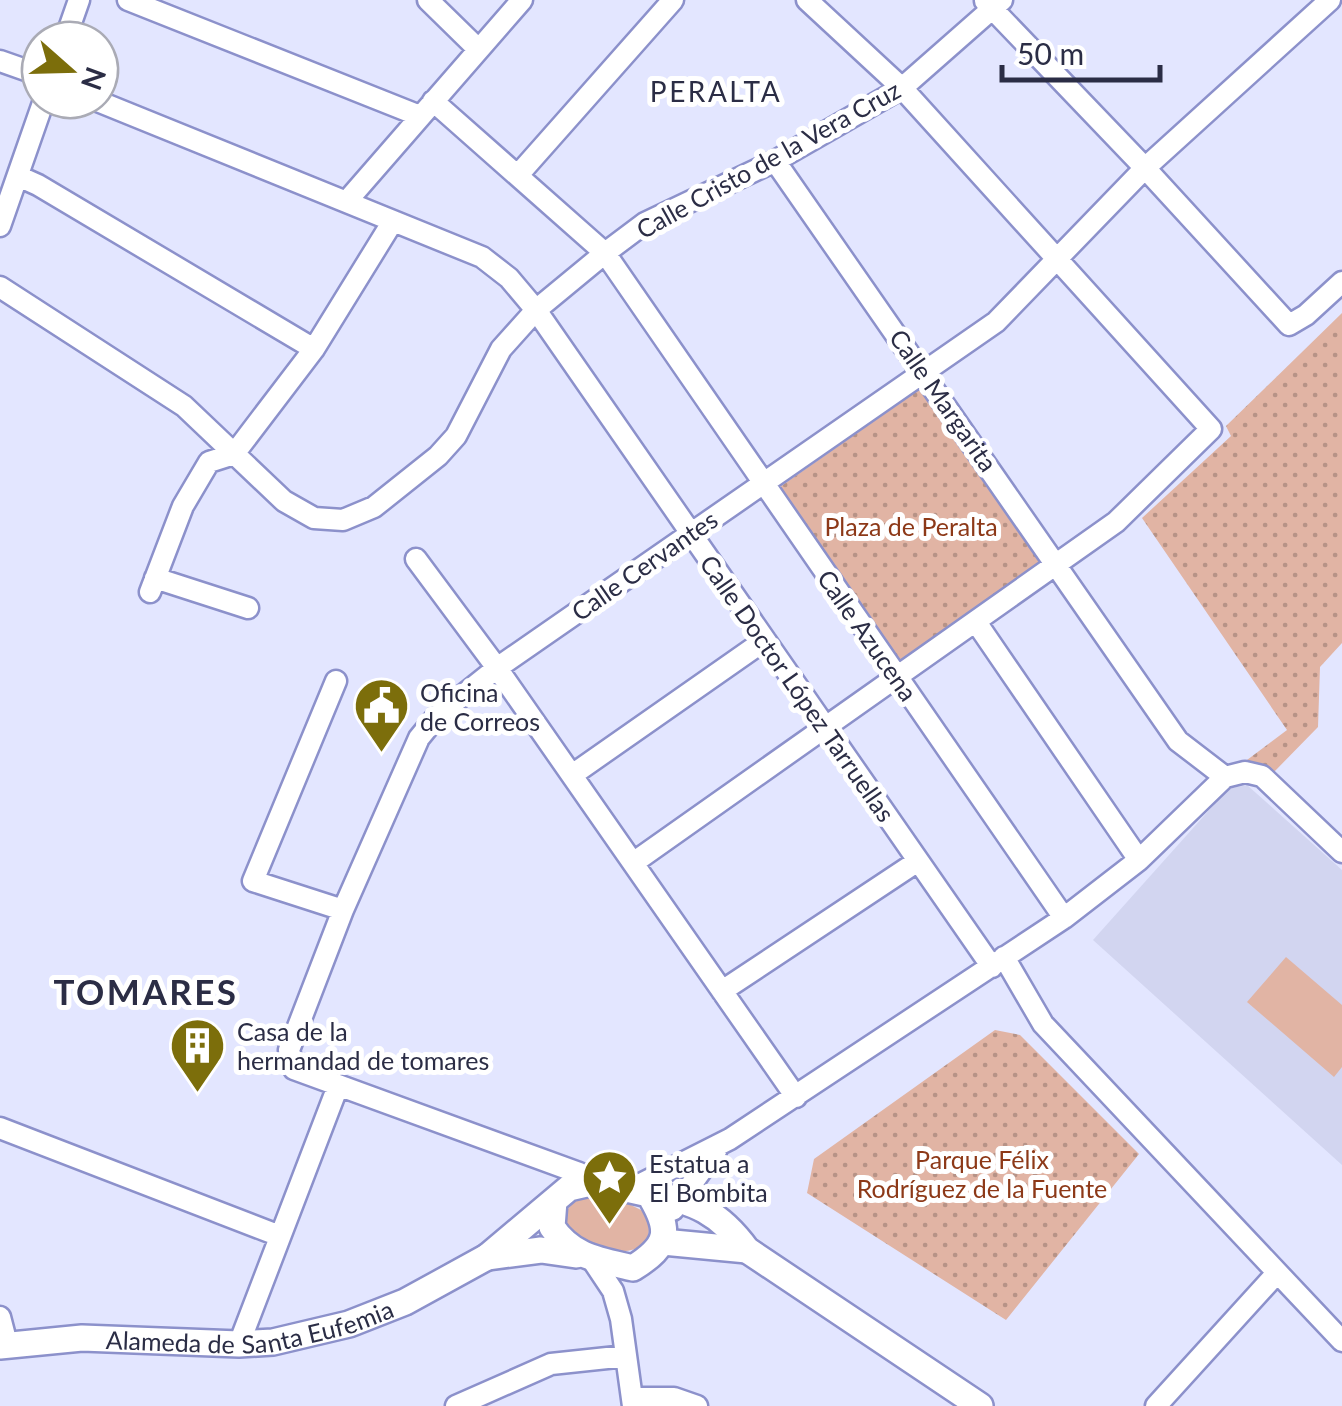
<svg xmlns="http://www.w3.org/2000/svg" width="1342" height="1406" viewBox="0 0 1342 1406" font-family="Lato,sans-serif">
<defs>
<pattern id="park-dots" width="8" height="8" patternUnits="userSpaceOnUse" patternTransform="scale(2.5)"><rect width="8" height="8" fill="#e1b4a4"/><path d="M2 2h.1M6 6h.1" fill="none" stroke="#b79387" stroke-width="1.8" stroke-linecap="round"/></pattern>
</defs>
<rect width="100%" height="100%" fill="#e3e6ff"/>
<path fill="#d2d5f0" d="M1247 785 1342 870V1165L1093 940 1228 789Z"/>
<path fill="#e1b4a4" d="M1286 957 1342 1005V1067L1334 1077 1247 1002Z
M594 1196 627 1203 645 1212C666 1264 597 1256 575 1236 571 1232 568 1227 564 1223L567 1210 577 1198Z"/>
<path fill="url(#park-dots)" d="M1342 313V643L1320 667 1318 727 1274 772 1247 760 1287 730 1142 518 1231 436 1226 426Z
M924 386 1046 562 899 666 777 489Z
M995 1030 1020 1035 1139 1154 1006 1320 807 1193 814 1159Z"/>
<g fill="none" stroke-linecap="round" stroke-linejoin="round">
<defs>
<path id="minor" d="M128 0 420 116
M428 0 477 48
M985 1 1145 168 1289 325 1306 315 1342 282
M65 40 79 0
M0 61 40 75
M95 100 482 257 509 278 536 310 992 967
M433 101 605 253 1064 918
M775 161 1178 741 1225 777
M518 175 673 0
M18 176 38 185 314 349
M347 201 522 0
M0 226 44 100
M0 287 184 406 284 501 314 518 343 520 374 507 438 456 456 436 501 349 536 310 605 253 645 223 775 161 902 88 1002 0
M416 559 497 668 796 1097
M155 578 248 608
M150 592 183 506 209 462 234 454 314 349 393 221
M976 622 1139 860
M336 681 253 881 343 910
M572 775 765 640
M1225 777 1245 772 1262 776 1342 852
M633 863 1116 522 1211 429 902 88 807 0
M1004 957 1043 1024 1342 1341
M722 991 918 861
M0 1128 280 1236
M595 1182 579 1173 294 1069 289 1050 343 910 419 738 437 716 497 668 996 322 1145 168 1330 0
M629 1190 730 1139 1064 918 1139 860 1225 777
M673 1210 717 1149
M591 1258 613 1291 621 1319 633 1406
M0 1317 7 1344
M239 1344 338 1086
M632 1398H674L697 1406
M456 1406 551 1364 626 1356
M1156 1406 1277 1273"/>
<g id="tertiary">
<path d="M649 1194C694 1200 720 1213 747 1250L980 1406"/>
<path d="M663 1242 747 1250"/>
<path d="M487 1257 541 1250 576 1255"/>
<path id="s1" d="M0 1346 82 1338 239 1344 273 1342 349 1324 405 1302 487 1257 569 1188 595 1182 649 1194C671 1230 670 1245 633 1268 599 1260 572 1257 552 1227L554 1201"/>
</g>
</defs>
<use href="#minor" stroke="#8c91cb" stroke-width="25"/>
<use href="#tertiary" stroke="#8c91cb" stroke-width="30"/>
<use href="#minor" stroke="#fff" stroke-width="20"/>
<use href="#tertiary" stroke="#fff" stroke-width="25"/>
</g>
<defs>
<symbol id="civic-pin" viewBox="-11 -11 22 30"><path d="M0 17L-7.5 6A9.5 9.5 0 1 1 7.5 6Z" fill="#7c6e0b" stroke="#fff"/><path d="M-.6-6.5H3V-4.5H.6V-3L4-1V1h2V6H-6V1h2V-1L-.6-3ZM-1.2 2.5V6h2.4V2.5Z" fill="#fff"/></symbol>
<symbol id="building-pin" viewBox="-11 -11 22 30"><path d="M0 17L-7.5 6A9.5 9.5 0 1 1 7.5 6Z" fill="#7c6e0b" stroke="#fff"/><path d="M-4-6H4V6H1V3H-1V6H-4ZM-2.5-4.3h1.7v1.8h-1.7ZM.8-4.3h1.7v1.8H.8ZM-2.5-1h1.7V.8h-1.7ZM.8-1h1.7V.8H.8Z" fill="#fff"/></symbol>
<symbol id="sight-pin" viewBox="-11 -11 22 30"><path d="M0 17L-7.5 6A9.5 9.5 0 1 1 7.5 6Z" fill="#7c6e0b" stroke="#fff"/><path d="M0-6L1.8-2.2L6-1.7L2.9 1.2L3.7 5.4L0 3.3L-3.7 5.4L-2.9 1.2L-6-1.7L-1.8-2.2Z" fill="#fff"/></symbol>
</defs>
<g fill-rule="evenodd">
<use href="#civic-pin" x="350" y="674" width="63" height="86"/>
<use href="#building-pin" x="166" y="1014" width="63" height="86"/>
<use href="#sight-pin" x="578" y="1146" width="63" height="86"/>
</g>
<g text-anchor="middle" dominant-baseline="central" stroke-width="10" stroke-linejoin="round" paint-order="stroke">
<g font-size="25" fill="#2b2d45" stroke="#fff">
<text transform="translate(768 159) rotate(-29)">Calle Cristo de la Vera Cruz</text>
<text transform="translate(944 400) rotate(55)">Calle Margarita</text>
<text transform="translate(644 565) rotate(-35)">Calle Cervantes</text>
<text transform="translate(868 635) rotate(55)">Calle Azucena</text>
<text transform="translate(798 688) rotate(55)">Calle Doctor López Tarruellas</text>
<text stroke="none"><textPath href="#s1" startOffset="252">Alameda de Santa Eufemia</textPath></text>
</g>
<g font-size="25" fill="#8d3918" stroke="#fff">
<text x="911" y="526">Plaza de Peralta</text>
<text x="982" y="1159">Parque Félix<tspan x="982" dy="29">Rodríguez de la Fuente</tspan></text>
</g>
<g font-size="25" fill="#2b2d45" stroke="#fff" text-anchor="start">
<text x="420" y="692">Oficina<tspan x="420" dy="29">de Correos</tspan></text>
<text x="237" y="1031">Casa de la<tspan x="237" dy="29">hermandad de tomares</tspan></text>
<text x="649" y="1163">Estatua a<tspan x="649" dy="29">El Bombita</tspan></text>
</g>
<g font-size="28" letter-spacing="2.5" fill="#2b2d45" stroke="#fff">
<text x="716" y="91">PERALTA</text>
</g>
<g font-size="35" font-weight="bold" letter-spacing="2.5" fill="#2b2d45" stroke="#fff">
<text x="146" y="991">TOMARES</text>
</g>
</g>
<g transform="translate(70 70) rotate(110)"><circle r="48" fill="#ffffff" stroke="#aaabb5" stroke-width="2.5"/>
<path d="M0-8L18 38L0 25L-18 38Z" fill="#7c6e0b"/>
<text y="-15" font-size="28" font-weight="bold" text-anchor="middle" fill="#2b2d45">N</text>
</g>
<path d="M1002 65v15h158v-15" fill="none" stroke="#2b2d45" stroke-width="5"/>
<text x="1017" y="65" font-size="30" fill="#2b2d45" stroke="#ffffff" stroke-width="8" paint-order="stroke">50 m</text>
</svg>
